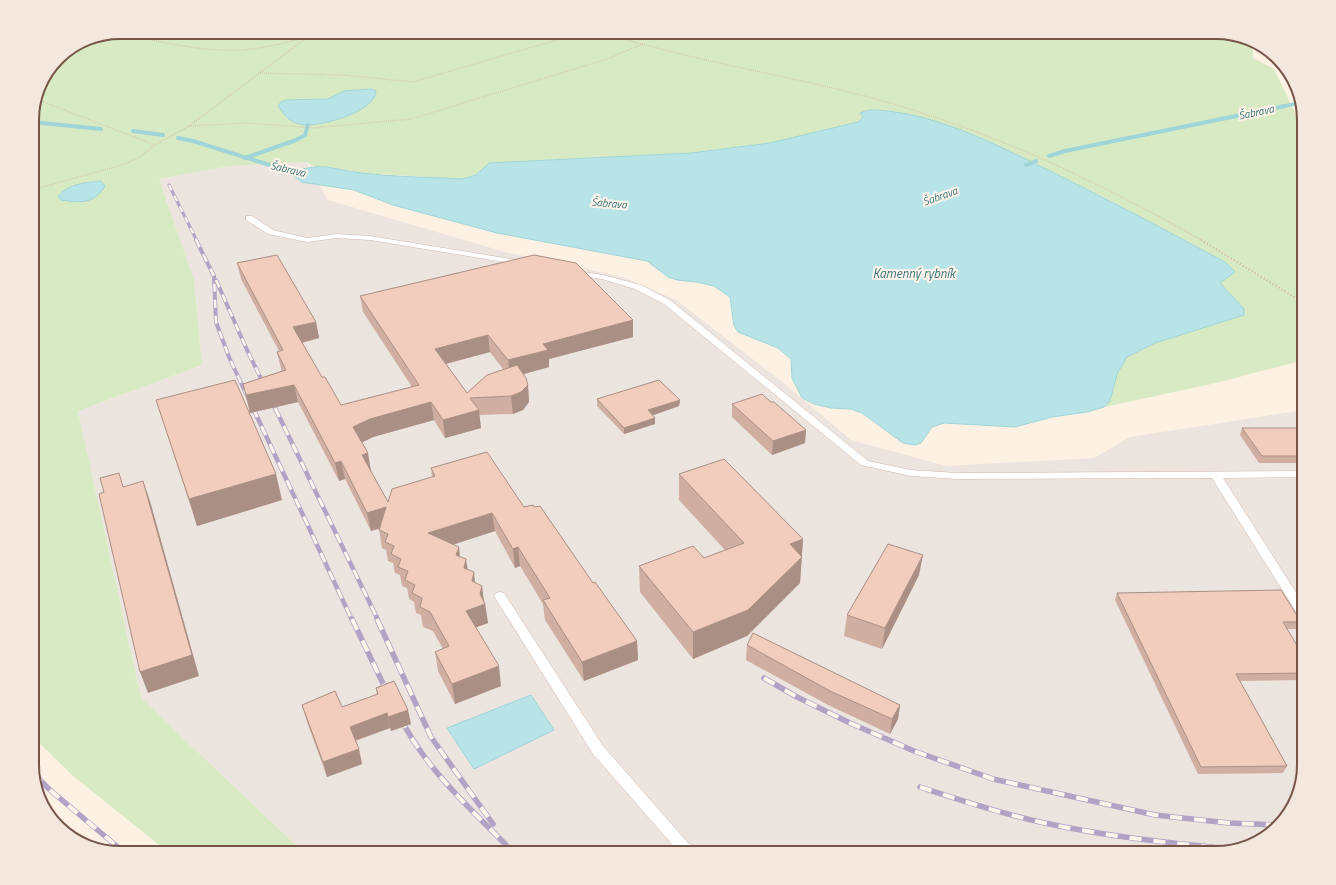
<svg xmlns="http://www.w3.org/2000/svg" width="1336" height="885" viewBox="0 0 1336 885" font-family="'Titillium Web',sans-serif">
<rect width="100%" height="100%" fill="#fdf1e4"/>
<path fill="#ece4df" d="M306 162 328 200 505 252 623 277 676 300 780 380 851 440 946 466 1094 458 1130 437 1304 410V766L1289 814 1255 844 1217 853H304L141 698 78 411 202 365 194 280 159 179 230 166Z"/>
<path fill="#d7eac3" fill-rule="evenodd" d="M120 32H1216L1252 43 1253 58 1274 69 1300 123 1304 137V360L1216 383 1104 407 1110 401 1117 374 1127 357 1155 343 1197 329 1244 309 1219 283 1235 272 1225 262 1102 196 1012 152 950 126 893 111 869 110 860 113 863 117 858 122 770 143 691 153 490 163 476 175 462 179 361 173 332 167H315L306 162 230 166 159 179 194 280 202 365 78 411 141 698 304 853H169L72 775 32 736V114L39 86 58 58 86 39ZM372 89 376 95C364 114 329 124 308 125L307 99H328L344 91Z"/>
<path fill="#b8e4e7" stroke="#9fd5d8" d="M372 89 376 91C376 112 316 129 299 124 288 121 284 114 278 106L281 102 286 100 328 99 344 91Z
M869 110C930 110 995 144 1048 170 1108 199 1167 231 1225 262L1235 272 1220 283 1244 309V315L1155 343 1127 357 1117 374 1110 401 1104 407 1087 412 1052 417 1015 427 944 423 932 427 921 443 915 445 903 443 862 413 851 409 831 408 814 404 802 398 792 378 791 359 778 348 738 332 734 326 730 297 714 286 696 282 677 280 668 277 647 261 497 233 393 205 354 190 301 182 292 174C318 160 335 170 361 173 394 177 429 177 462 179L476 175 489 163 691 153 770 143 858 122 863 117 860 113Z
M101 181 105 186C94 204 81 203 61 200L58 196C69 184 86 182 101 181Z
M531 695 554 730 474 769 447 728Z"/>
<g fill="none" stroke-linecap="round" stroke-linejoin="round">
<path stroke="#9fd5d8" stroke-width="3.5" d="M1280 107 1300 103"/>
<path stroke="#9fd5d8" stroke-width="4" d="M32 122 101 129
M133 131 163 135
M178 138 193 141 295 173 303 174
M1049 156 1065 151 1285 106
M245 158 296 140 305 135 308 125
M1026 165 1036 161"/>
<defs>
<path id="service" d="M246 216H252L273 230 307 238 337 234 370 236 523 261 527 263 523 265 370 240 337 238 307 242 268 234 246 220Z
M571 270 603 275 641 285 670 300 868 461 911 470 957 473 1304 471V477L1223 478 1304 605V619L1300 618 1212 478 957 479 911 476 861 465 664 304 635 289 602 279 571 274Z
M500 592 504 593 603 746 688 843 699 848 701 853H681L678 851 593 754 494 596 496 593Z"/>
</defs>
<use href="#service" stroke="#d0b9ad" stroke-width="1"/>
<path stroke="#d7af9f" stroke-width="1.5" stroke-dasharray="0.5 1.5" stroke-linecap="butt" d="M602 32C694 62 790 75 883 101 996 133 1101 183 1203 241
M115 33C156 40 198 52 240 50 262 49 283 43 304 38
M258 73 342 75 413 82 584 32
M36 99 155 145
M189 126 248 123 313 128 411 119 607 59 643 44
M32 190 115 167 137 159 155 145 189 126 314 32"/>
<path stroke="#d7af9f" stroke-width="2" stroke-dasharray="1 2.5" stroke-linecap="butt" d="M1201 240 1304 303"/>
<use href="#service" fill="#fff" fill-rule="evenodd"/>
<defs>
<path id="rail-far3" d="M169 185 197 241"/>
<path id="rail-far2" d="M196 240 214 276 216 322 229 357 253 409
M216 280 247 350 276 409"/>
<path id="rail-far1" d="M253 408 352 620
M275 408 378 620"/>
<path id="rail" d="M352 619 388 694
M377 619 431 737 493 824
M764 678 797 697 850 723 914 751 993 779 1155 815 1229 823 1277 825
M400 717C426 770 473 811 514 853
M33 773 50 790 125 853
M920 787C960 800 999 813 1040 822 1103 836 1168 843 1233 849
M65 832 72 839"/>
</defs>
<use href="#rail-far3" stroke="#b2a3c6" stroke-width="3"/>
<use href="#rail-far2" stroke="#b2a3c6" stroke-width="4"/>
<use href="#rail-far1" stroke="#b2a3c6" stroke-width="4.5"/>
<use href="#rail" stroke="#b2a3c6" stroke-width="5.5"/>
<use href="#rail-far3" stroke="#fff5eb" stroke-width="2" stroke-dasharray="6" stroke-linecap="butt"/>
<use href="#rail-far2" stroke="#fff5eb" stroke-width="2.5" stroke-dasharray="8" stroke-linecap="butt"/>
<use href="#rail-far1" stroke="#fff5eb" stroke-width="3" stroke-dasharray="10" stroke-linecap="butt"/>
<use href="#rail" stroke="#fff5eb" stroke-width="4" stroke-dasharray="12" stroke-linecap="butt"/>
</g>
<path fill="#d0afa2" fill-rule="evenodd" d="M237 263 316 322 319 338 302 343 322 377 341 405 412 387 363 312 360 296 633 320V337L549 359V367L523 374 528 385 529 402 523 410 513 414 479 415 481 428 445 438 434 420 373 437 362 442 371 472 388 502 432 477 431 468 524 507 593 583 637 641 638 660 584 681 545 620 543 604 520 566 515 568 495 531 453 544 475 583 482 586 484 601 485 604 488 623 476 627 501 686 455 704 438 671 435 652 443 649 433 631 423 627 421 615 416 613 414 602 409 599 407 588 402 586 400 575 395 573 393 563 388 561 386 550 382 548 379 529 371 531 345 479 339 481 298 402 250 413 243 384 282 371 281 369 277 352 279 351 241 279ZM490 352 503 369 467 393 446 364Z
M597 399 680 400 679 406 653 415 655 424 624 434 597 406Z
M156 400 282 500 197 526Z
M771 402 806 430 805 443 772 455 732 417V404Z
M1242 428H1304V463H1259L1240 435Z
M679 474 803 539 800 583 747 636 693 659 640 592 639 566 704 558 725 550 679 500Z
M919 575 882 649 844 636 847 615Z
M1117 593 1301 622 1298 629H1287L1304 657V680L1240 681 1287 766 1283 773 1198 774 1115 600Z
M747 645 900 705 898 719 890 734 828 705 746 660Z
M376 688 411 724 391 731 390 728 356 741 362 764 327 777 306 719 302 705 342 707 377 695Z"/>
<path fill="#a98f84" d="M633 320V337L549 359V367L510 378 508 360 543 344Z
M316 322 319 338 296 344 293 327Z
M488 335 490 352 437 366 435 349Z
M294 385 298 402 250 413 246 395Z
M528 385 529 402 523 410 513 414 511 396Z
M680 400 679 406 648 417V410Z
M431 402 434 420 373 437 357 445 353 427 370 419Z
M479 410 481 428 445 438 443 420Z
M655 418V424L624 434V428Z
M806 430 805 443 772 455 773 441Z
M368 453 371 471 366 473 362 455Z
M341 461 345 479 339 481 335 463Z
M276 474 282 500 197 526 189 499Z
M143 481 150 501 199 676 148 693 140 672Z
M386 507 389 525 371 531 367 513Z
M492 513 495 531 431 552 428 533Z
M803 539 800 583 747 636 693 659V632L790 544Z
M459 547 461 566 456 555Z
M518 547 520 566 515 568 513 549Z
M923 555 919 575 882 649 885 628Z
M466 559 469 578 464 568Z
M474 572 476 592 472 581Z
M482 586 484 604H485L488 623 469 630 466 611 480 594Z
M637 641 638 660 584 681 582 662Z
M499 666 501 686 455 704 452 684Z
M900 705 898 719 890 734 892 719Z
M408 710 411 724 391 731 388 717Z
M387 713 390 728 353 741 350 727Z
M359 749 362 764 327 777 323 762Z"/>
<path fill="#f2ccbc" stroke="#a98f84" d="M277 255 316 322 293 327 322 377H325L341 405 419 385 360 296 534 255 576 263 633 320 543 344 548 350 508 360 488 335 435 349 467 393 487 375 517 365 526 378 528 385 521 392 511 396 470 398 479 410 443 420 431 402 370 419 353 427 368 453 362 455 388 502 392 489 435 476 431 468 487 452 524 507 533 505 534 507 540 506 593 583 595 582 637 641 582 662 543 600 550 598 518 547 513 549 492 513 428 533 459 547 456 555 466 559 464 568 474 572 472 581 482 586 480 594 485 604 466 611 499 666 452 684 435 652 449 646 430 612 420 607 422 598 412 593 415 585 405 580 408 571 398 567 401 559 391 554 394 546 385 542 388 534 379 530 386 507 367 513 341 461 335 463 294 385 246 395 243 384 286 370 277 352 283 350 237 263Z
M235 380 276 474 189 499 156 400Z
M659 380 680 400 648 410 655 418 624 428 597 399Z
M762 394 771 402H774L806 430 773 441 732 404Z
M1242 428H1304V456H1262Z
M724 459 803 539 790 544 802 557 748 610 693 632 639 566 693 546 704 558 744 543 679 474Z
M119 473 123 487 143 481 192 655 140 672 99 494 104 492 100 478Z
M888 544 923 555 885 628 847 615Z
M1281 590 1301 622H1283L1304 657V673L1236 674 1287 766 1201 767 1117 593Z
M753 633 900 705 892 719 830 691 747 645Z
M394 681 408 710 388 717 387 713 350 727 359 749 323 762 302 705 335 691 342 707 378 694 376 688Z"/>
<g text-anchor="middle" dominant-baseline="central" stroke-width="4" stroke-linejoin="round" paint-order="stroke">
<g font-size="11" font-style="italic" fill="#3c777c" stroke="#fff5eb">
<text transform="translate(1256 112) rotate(-12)">Šabrava</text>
<text transform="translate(288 169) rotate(13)">Šabrava</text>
<text transform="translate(940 196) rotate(-20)">Šabrava</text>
<text transform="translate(609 203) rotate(5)">Šabrava</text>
</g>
<g font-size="13" font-style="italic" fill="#3c777c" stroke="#fff5eb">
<text x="914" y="273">Kamenný rybník</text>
</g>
</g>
<path d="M0 0H1336V885H0ZM120 39H1216A81 81 0 0 1 1297 120V765A81 81 0 0 1 1216 846H120A81 81 0 0 1 39 765V120A81 81 0 0 1 120 39Z" fill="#f4e8de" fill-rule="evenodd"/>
<path fill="none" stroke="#765549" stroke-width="2" d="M120 39H1216A81 81 0 0 1 1297 120V765A81 81 0 0 1 1216 846H120A81 81 0 0 1 39 765V120A81 81 0 0 1 120 39Z"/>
</svg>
